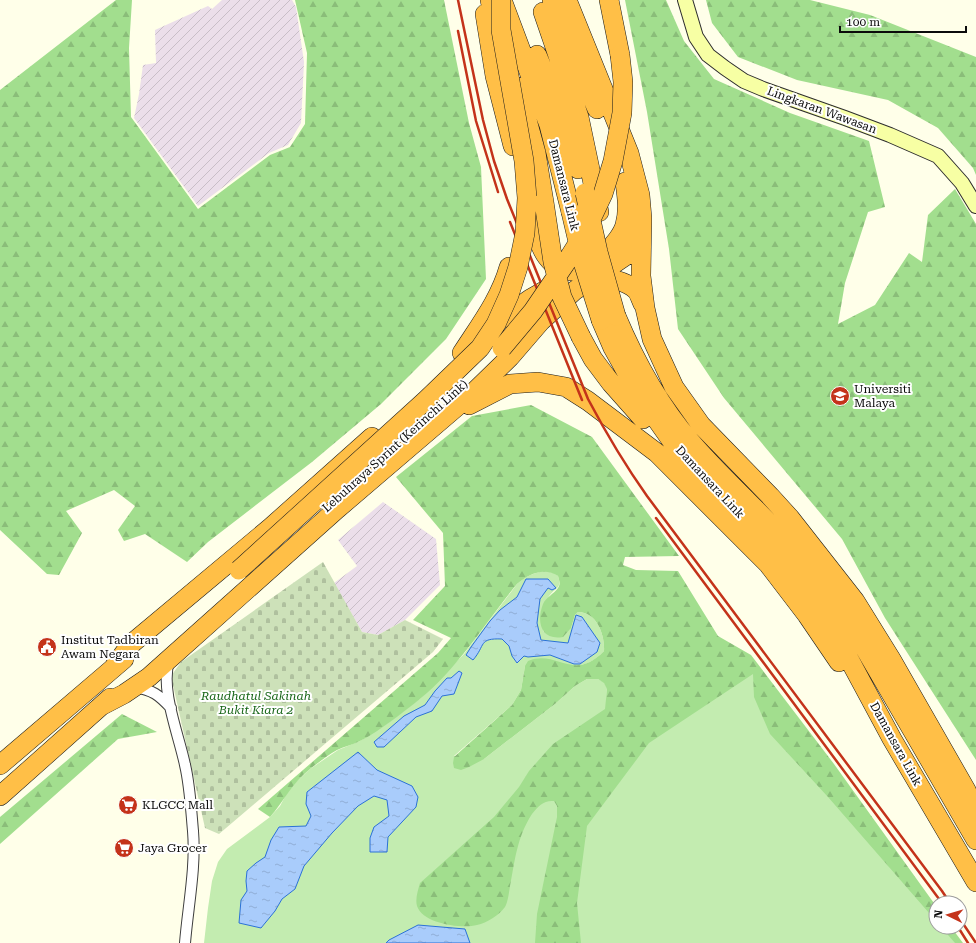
<svg xmlns="http://www.w3.org/2000/svg" width="976" height="943" viewBox="0 0 976 943" font-family="'Roboto Serif',serif">
<defs>
<pattern id="industrial-furrows" width="10" height="10" patternUnits="userSpaceOnUse"><rect width="10" height="10" fill="#ebdeea"/><path d="M-1 1l2-2M0 10L10 0M9 11l2-2" fill="none" stroke="#c8bdc7"/></pattern>
<pattern id="forest-firs" width="22" height="20" patternUnits="userSpaceOnUse"><rect width="22" height="20" fill="#a2de8e"/><path d="M5 1l3.5 6h-7zM16 11l3.5 6h-7z" fill="#8abd79"/></pattern>
<pattern id="cemetery-stones" width="16" height="16" patternUnits="userSpaceOnUse"><rect width="16" height="16" fill="#cde1b9"/><path d="M2 7V4a2 2 0 0 1 4 0v3zM10 15v-3a2 2 0 0 1 4 0v3z" fill="#afc09e"/></pattern>
<pattern id="water-ripples" width="26" height="14" patternUnits="userSpaceOnUse"><rect width="26" height="14" fill="#a9ccfb"/><path d="M2 4q2-2 4 0t4 0M15 11q2-2 4 0t4 0" fill="none" stroke="#90aed6"/></pattern>
</defs>
<rect width="100%" height="100%" fill="#ffffe9"/>
<path fill="url(#industrial-furrows)" d="M222 0H292L296 7 304 62 301 123 288 145 269 153 198 206 134 118 139 94 143 65 156 63 155 30 208 6 212 9Z
M383 502 436 539 440 585 405 620 378 635 362 632 334 583 357 566 338 540Z"/>
<path fill="#c3ecb0" d="M545 571 554 573 558 576C562 589 556 587 550 595 548 597 547 601 546 604 542 614 539 621 544 632L571 628 575 615 578 612C597 612 605 635 604 651 594 661 585 667 571 665L525 666 521 690 512 705 454 756 484 759 555 704 575 686 587 679H598L604 682 607 688 606 709 753 673 936 916V927H944L956 943H204L208 908 212 881 218 862 227 849 270 817 280 806 287 793 295 783 310 769 338 750 360 741 388 723 421 698 464 654 517 584C526 576 533 573 545 571Z"/>
<path fill="url(#forest-firs)" d="M116 0H132L129 48 131 117 198 209 270 155 290 147 305 124 307 53 295 0H444L469 123 481 167 486 279 446 339 381 404 312 462 208 542 187 562 145 534 124 541 118 530 135 506 114 490 66 511 82 533 59 575 47 574 0 530V90Z
M625 0H666L684 41 714 79 790 113 869 141 885 207 868 212 845 283 838 324 875 305 909 253 922 262 928 215 955 189 976 224V760L885 618 842 539 724 398 678 329 669 249 647 112Z
M706 0H810L870 15 976 57V175L973 168 938 128 888 100 797 80 738 57 712 23Z
M531 405 592 437 679 556 625 557 623 565 636 570 678 571 718 636 751 655 834 764 936 906V921L828 797 770 734 754 697 753 674 649 743 587 826 577 903 581 943H535L537 914 557 817V806L554 801C544 800 538 806 532 814 517 837 515 860 510 886 509 892 508 902 505 907 499 915 487 923 477 925 462 929 423 924 417 906 415 899 418 890 420 883L494 817 519 787 529 771 553 744 605 709 607 689 604 683 598 679H587L575 686 555 704 484 759 469 767 461 770 454 768 453 763 454 757 512 705 521 690 525 666 528 661C557 649 573 683 604 651 605 635 597 612 578 612L575 615 571 628 563 637C541 641 536 622 543 604 546 597 554 594 558 588 561 584 559 580 558 576 544 567 529 574 517 584 486 622 458 668 420 699 401 714 381 730 360 741 353 745 345 746 337 750 328 755 318 763 310 769 292 783 284 801 270 817L258 809 438 653 451 638 413 620 445 586 443 533 396 477 472 416Z
M122 714 157 732 118 739 0 844V817Z
M941 927H951L963 943H955Z"/>
<path fill="url(#cemetery-stones)" d="M323 562 362 632 378 635 405 620 443 639 433 652 219 834 205 828 171 676 181 662Z"/>
<path fill="url(#water-ripples)" stroke="#2b71d7" d="M526 579H548L556 588 552 590 548 588 540 599 537 623 541 640 568 643 576 615 582 617 600 643 597 652 580 664H574L550 655 528 657 524 656 517 663 512 656 509 646 502 639C478 638 486 645 473 660L466 655 471 647 490 621 500 610 517 597Z
M459 671 462 673 454 694 442 696 432 711 416 717 384 747H377L374 742 404 716 425 705 435 691 447 678H451Z
M358 752 377 770 412 786 418 797 416 807 388 837 387 852H370V838L374 827 389 816 387 800 374 796 358 806 332 833 304 866 295 889 282 899 275 911 261 928 239 923 241 900 247 891 246 881 247 871 256 863 265 857 271 840 279 827 306 826 311 816 306 804 307 792Z
M418 925 465 929 470 943H386L389 940Z"/>
<g fill="none" stroke-linecap="round" stroke-linejoin="round">
<defs>
<path id="street" d="M169 661C160 690 179 735 185 765 190 786 191 809 193 831 196 868 188 906 185 943
M134 687C153 690 159 695 171 708"/>
<path id="secondary" d="M685 0 696 37 708 55 725 68 744 81 763 89 845 118 890 135 938 156 962 183 976 206"/>
<path id="highway" d="M490 0 497 30
M502 0 549 125 571 212
M552 0 563 30 597 109
M567 0 629 153 640 195 642 218 641 276 645 308 652 339 674 387 701 425 770 496 790 518 855 601 891 659 966 790 976 812
M609 0 620 55
M543 12 579 117 599 212
M485 14 495 76 513 146
M537 55 564 121 578 169
M518 87 536 153 544 202
M530 199C534 218 535 241 547 257 553 265 562 271 573 271 591 272 621 241 625 225 629 210 627 197 625 182
M592 277C603 275 628 282 636 290 639 293 641 300 643 304
M616 316C635 361 658 404 690 441 714 469 742 495 768 522 798 554 829 591 853 628L976 840
M601 320 613 348 638 393 683 457 761 536 816 602 835 633 892 739 976 882
M491 326 530 299 551 287
M581 337 593 359 611 383 643 419
M462 353C480 325 500 299 509 267
M469 405 510 384 538 382 566 387 588 401 657 453 768 564 807 615 839 662
M114 667 130 645 270 528 372 437
M101 706 124 694 149 677 336 510 474 392 510 357 541 321 574 291 627 255 636 240 638 230
M0 765 124 659
M0 796 110 698"/>
</defs>
<use href="#street" stroke="#3e3e3e" stroke-width="12"/>
<use href="#secondary" stroke="#2d2d2d" stroke-width="16"/>
<use href="#highway" stroke="#1c1c1c" stroke-width="20"/>
<use href="#street" stroke="#fff" stroke-width="10"/>
<use href="#secondary" stroke="#f7ffa4" stroke-width="14"/>
<use href="#highway" stroke="#ffbf47" stroke-width="19"/>
<path stroke="#c4331a" stroke-width="2.5" d="M458 0 483 120 494 161 507 199 588 399C606 433 625 465 647 496L942 891 950 903
M458 31 476 121 498 192
M510 222 582 400
M656 518 942 903
M960 919 976 943
M958 927 968 943"/>
<defs>
<path id="highway-bridge" d="M585 193 598 252 616 316
M544 202 553 262 562 297 581 337
M571 212 582 259 601 320
M502 348 533 311 565 264 585 232 603 194 613 161 622 113 623 82 620 55
M239 570 425 401 480 348 496 324 509 295 518 267 525 233 527 198 524 161 501 30V0"/>
</defs>
<use href="#highway-bridge" stroke="#1c1c1c" stroke-width="20" stroke-linecap="butt"/>
<use href="#highway-bridge" stroke="#ffbf47" stroke-width="19"/>
</g>
<defs>
<symbol id="university-disc" viewBox="-11 -11 22 22"><circle r="9.5" fill="#c4331a" stroke="#fff"/><path d="M0-5L7-2L0 1L-7-2ZM-4 1L0 2.5L4 1V4Q0 6-4 4Z" fill="#fff"/></symbol>
<symbol id="civic-disc" viewBox="-11 -11 22 22"><circle r="9.5" fill="#c4331a" stroke="#fff"/><path d="M-.6-6.5H3V-4.5H.6V-3L4-1V1h2V6H-6V1h2V-1L-.6-3ZM-1.2 2.5V6h2.4V2.5Z" fill="#fff"/></symbol>
<symbol id="supermarket-disc" viewBox="-11 -11 22 22"><circle r="9.5" fill="#c4331a" stroke="#fff"/><path d="M-6-5.5h2.5l.6 2H6L4.5 2H-2.5L-4.4-4H-6ZM-1.5 3.2a1.3 1.3 0 1 0 .1 0ZM3 3.2a1.3 1.3 0 1 0 .1 0Z" fill="#fff"/></symbol>
</defs>
<g fill-rule="evenodd">
<use href="#university-disc" x="829" y="385" width="22" height="22"/>
<use href="#civic-disc" x="36" y="636" width="22" height="22"/>
<use href="#supermarket-disc" x="117" y="794" width="22" height="22"/>
<use href="#supermarket-disc" x="113" y="837" width="22" height="22"/>
</g>
<g text-anchor="middle" dominant-baseline="central" stroke-width="4" stroke-linejoin="round" paint-order="stroke">
<g font-size="12" fill="#0b0b0b" stroke="#fff">
<text transform="translate(822 110) rotate(20)">Lingkaran Wawasan</text>
<text transform="translate(564 185) rotate(76)">Damansara Link</text>
<text transform="translate(395 446) rotate(-42)">Lebuhraya Sprint (Kerinchi Link)</text>
<text transform="translate(710 482) rotate(47)">Damansara Link</text>
<text transform="translate(896 744) rotate(61)">Damansara Link</text>
</g>
<g font-size="12" fill="#0b0b0b" stroke="#fff" text-anchor="start">
<text x="854" y="389">Universiti<tspan x="854" dy="14">Malaya</tspan></text>
<text x="61" y="640">Institut Tadbiran<tspan x="61" dy="14">Awam Negara</tspan></text>
<text x="142" y="805">KLGCC Mall</text>
<text x="138" y="848">Jaya Grocer</text>
</g>
<g font-size="12" font-style="italic" fill="#186618" stroke="#fff">
<text x="256" y="696">Raudhatul Sakinah<tspan x="256" dy="14">Bukit Kiara 2</tspan></text>
</g>
</g>
<g transform="translate(948 915) rotate(275)"><circle r="19" fill="#ffffff" stroke="#9d9d9d"/>
<path d="M0-3L7 15L0 10L-7 15Z" fill="#c4331a"/>
<text y="-6" font-size="11" font-weight="bold" text-anchor="middle" fill="#0b0b0b">N</text>
</g>
<path d="M840 26v6h126v-6" fill="none" stroke="#0b0b0b" stroke-width="2"/>
<text x="846" y="26" font-size="12" fill="#0b0b0b" stroke="#ffffff" stroke-width="3" paint-order="stroke">100 m</text>
</svg>
